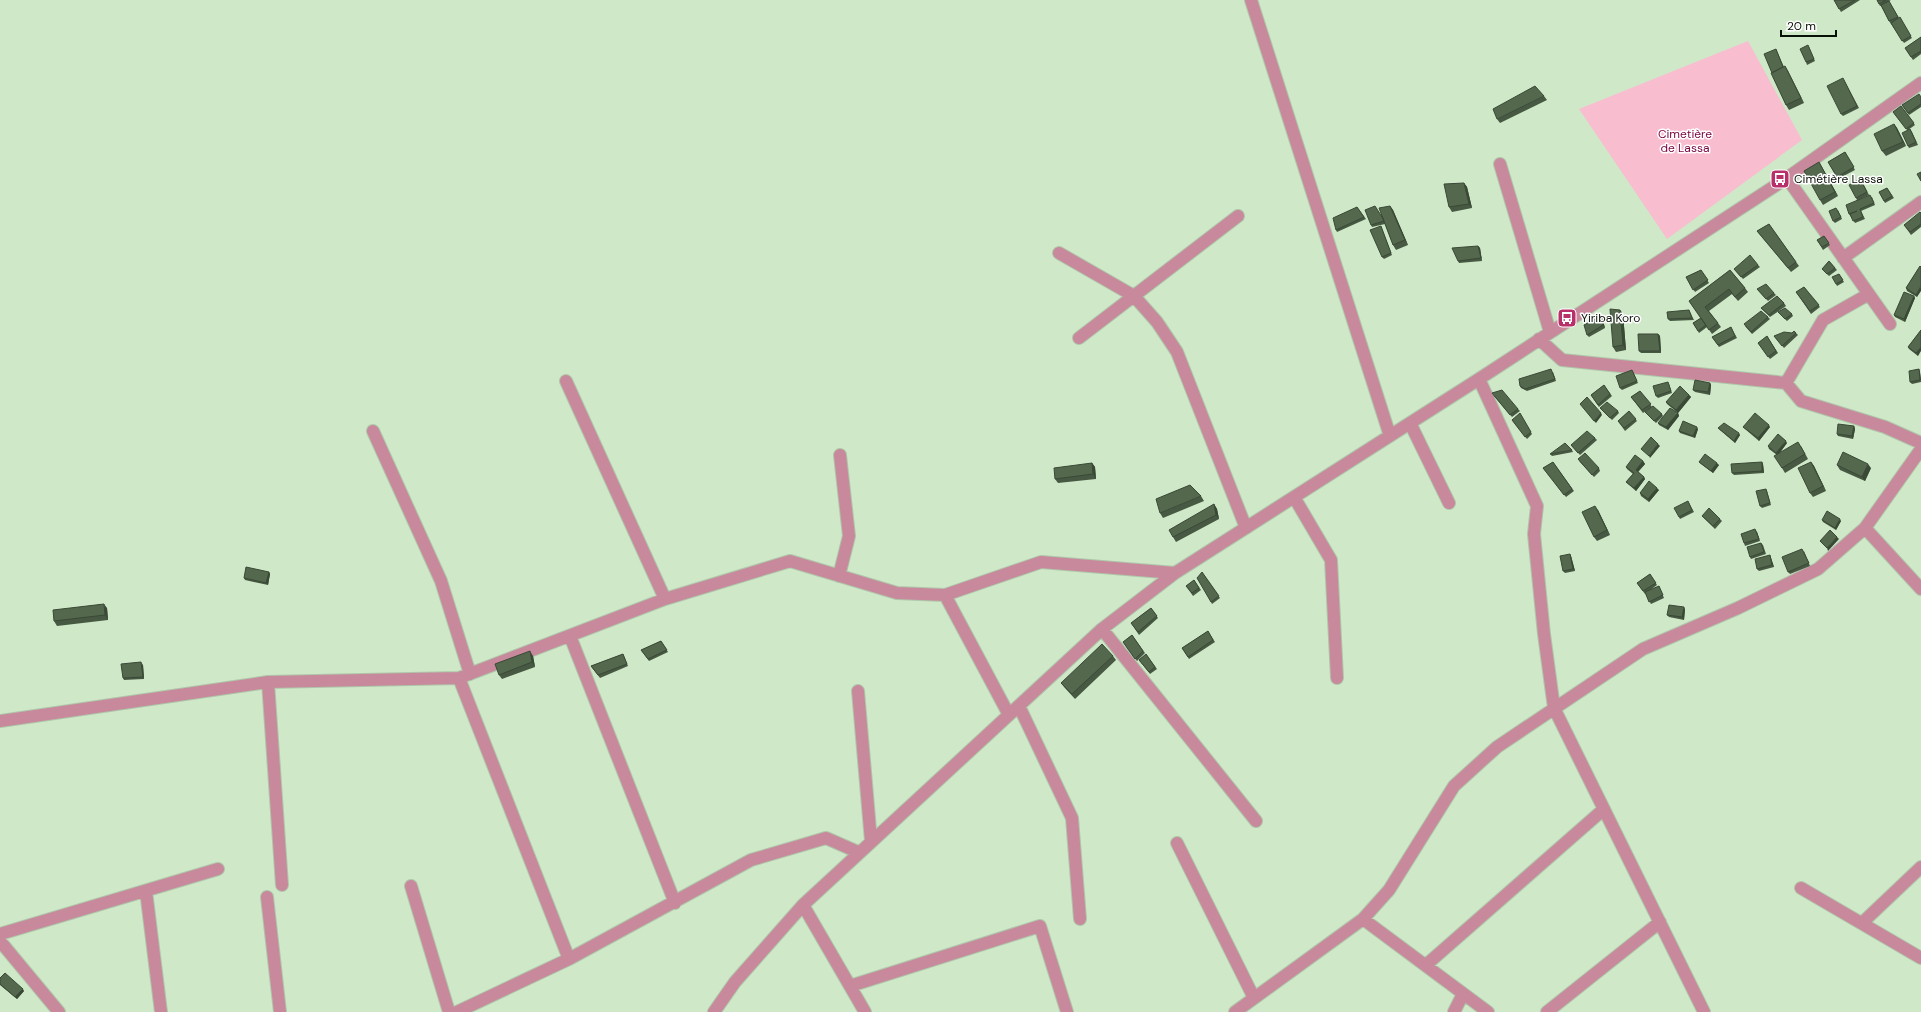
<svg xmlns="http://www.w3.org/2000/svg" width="1921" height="1012" viewBox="0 0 1921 1012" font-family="'DM Sans',sans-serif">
<rect width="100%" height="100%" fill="#cfe8c8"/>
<path fill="#f8bdcf" d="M1748 41 1802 140 1667 239 1579 109Z"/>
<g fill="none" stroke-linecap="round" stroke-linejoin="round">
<defs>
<path id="minor" d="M1251 0 1390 436
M1500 164 1550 332
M1787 178 1890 324
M1059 253 1134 296 1157 322 1177 352 1246 528
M1843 258 1921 202
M1079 338 1238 216
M1539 339 1562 360 1786 383 1801 401 1885 427 1921 443
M1479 379 1537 506 1534 534 1544 634 1554 708 1704 1012
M566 381 665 599
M1786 383 1823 320 1869 294
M1410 423 1449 503
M373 431 441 581 470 674
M1294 497 1331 560 1337 678
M1865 528 1921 589
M839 576 849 536 840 455
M945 595 1009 715
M1102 629 1256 821
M570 636 675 903
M459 678 569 959
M268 682 282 885
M858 691 871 841
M1019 706 1072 818 1080 919
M0 721 268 682 459 678 665 599 790 561 897 593 945 595 1041 562 1175 573
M1177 843 1254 998
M411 886 449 1012
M1801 888 1921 958
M146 891 161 1012
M267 897 280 1012
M803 905 865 1012
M1363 919 1389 890 1454 786 1497 747 1643 649 1738 608 1818 569 1865 528 1921 449
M1862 923 1921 867
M0 934 218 869
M0 941 59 1012
M1426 965 1604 809
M850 986 1040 926 1067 1012
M457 1012 569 959 751 860 826 838 858 852
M714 1012 735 982 803 905 1102 629 1175 573 1479 379 1787 178 1921 83
M1235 1012 1363 919 1488 1012
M1454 1012 1463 994
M1547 1012 1660 922"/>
</defs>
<use href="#minor" stroke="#afc6a9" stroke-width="14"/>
<use href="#minor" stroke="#c8899c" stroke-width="12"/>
</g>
<path fill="#475942" d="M1834 0H1860L1841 12Z
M1877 0H1891L1889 1 1899 18 1912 38 1904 43 1889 21 1881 6H1880Z
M1921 37V54L1913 60 1905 48Z
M1809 47 1815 61 1807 65 1806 62Z
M1776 49 1784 67 1785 66 1788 71 1804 103 1789 110 1786 105 1772 73Z
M1844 80 1859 108 1843 116 1841 114Z
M1544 96 1547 100 1500 123 1497 119Z
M1921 97V107L1909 115 1902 105Z
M1901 106 1915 125 1908 130 1910 129 1912 132 1918 145 1909 148 1908 146V131L1893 112Z
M1894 124 1897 128 1906 146 1886 156 1882 151Z
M1845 152 1855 170 1838 179 1828 162Z
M1819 162 1838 196 1823 205 1820 200Z
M1862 181 1869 195 1858 200 1872 197 1875 205 1861 211 1865 219 1855 223 1849 214 1857 200 1856 198Z
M1464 183 1467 187 1472 208 1452 212 1449 207Z
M1887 188 1894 198 1885 203 1879 192Z
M1390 206 1393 210 1408 245 1396 250 1393 245 1385 224 1372 227 1371 225 1381 216Z
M1357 207 1366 219 1337 232 1336 230Z
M1838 210 1842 219 1835 223 1833 221Z
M1921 213V227L1911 235 1904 225Z
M1769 224 1799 266 1791 272 1757 231Z
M1381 226 1382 229 1392 255 1384 259 1382 257Z
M1824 236 1830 245 1823 250 1817 240Z
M1478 246 1480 248 1482 261 1459 263 1458 261Z
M1829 261 1837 270 1829 276 1822 269Z
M1758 265 1760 267 1743 279 1736 271Z
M1920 266 1917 297 1907 291 1906 288Z
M1701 270 1709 283 1695 292 1686 277Z
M1730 270 1745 288 1748 292 1738 301 1732 294 1709 311 1721 327 1712 334 1705 324 1707 327 1699 333 1693 323 1701 318 1689 301Z
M1839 274 1844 282 1837 286 1836 284Z
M1804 287 1820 307 1811 314 1796 292Z
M1757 289 1774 293 1776 295 1768 301Z
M1914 296 1915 298 1905 322 1895 317 1894 315Z
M1784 303 1786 306 1770 317 1761 308Z
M1620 310 1623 314 1626 350 1616 352 1613 347Z
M1689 310 1694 320 1670 321 1668 319Z
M1778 312 1792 314 1793 316 1787 321Z
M1601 315 1602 317 1605 328 1589 337 1587 335Z
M1768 317 1770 319 1752 334 1745 326Z
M1731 327 1737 338 1719 347 1712 337Z
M1921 330 1918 356 1909 349 1908 347Z
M1792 333H1796L1798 335 1784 348 1774 336Z
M1658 334 1660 336 1661 353H1641L1639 351Z
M1767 336 1778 353 1770 359 1758 343Z
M1919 369 1920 372 1921 382 1912 384 1910 382Z
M1553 372 1556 381 1527 391 1521 388 1520 386Z
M1633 372 1638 383 1622 390 1620 388Z
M1710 383 1711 385 1710 395 1695 392 1693 390Z
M1669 384 1672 393 1658 398 1656 396Z
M1604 385 1612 396 1599 407 1591 395Z
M1640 391 1652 407 1643 413 1631 397Z
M1493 395 1518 409 1520 411 1512 417Z
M1689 395 1691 397 1678 413 1667 404 1666 402Z
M1600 408 1618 411 1619 413 1612 420Z
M1629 411 1637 421 1625 431 1618 421Z
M1645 412 1662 414 1663 416 1656 423Z
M1678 413 1679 416 1668 430 1659 425 1658 423Z
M1521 415 1532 434 1527 439 1512 420Z
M1854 426 1855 429 1853 439 1838 436 1837 434Z
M1743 427H1770L1759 441 1745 429Z
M1718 428 1740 435 1735 443 1720 430Z
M1698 429 1695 438 1680 433 1679 431Z
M1595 438 1597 440 1580 455 1571 445Z
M1787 443 1779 454 1801 446 1808 459 1785 473 1782 468 1777 455 1769 449 1768 446Z
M1572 450 1573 452 1552 456 1550 454Z
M1579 461 1599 468 1600 471 1594 477Z
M1643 461 1645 464 1638 472 1644 477 1645 479 1636 491 1628 484 1626 482 1633 474 1627 469 1626 467Z
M1553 462 1574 491 1566 497 1543 468Z
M1699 462 1719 465 1713 473 1701 464Z
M1762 462 1763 464 1764 473 1734 475 1732 473Z
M1811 462 1814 466 1826 491 1813 497 1810 493Z
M1092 463 1095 467 1096 479 1058 483 1055 479Z
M1837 465 1871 468 1865 481 1840 470Z
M1766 489 1767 491 1771 505 1762 508 1760 506Z
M1659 490 1649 502 1641 496 1640 493Z
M1201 496 1204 501 1163 518 1160 513Z
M1689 503 1694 512 1680 519 1679 517Z
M1214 504 1217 509 1219 519 1176 542 1173 537Z
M1598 510 1610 535 1597 541 1594 537Z
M1702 516 1720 519 1722 521 1715 529Z
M1822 520 1841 521 1836 530 1823 522Z
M1757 532 1760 541 1745 546 1744 543Z
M1761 543 1763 545 1766 554 1751 559 1750 557Z
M1804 551 1810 566 1790 574 1788 572Z
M1570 554 1571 556 1575 571 1565 573 1563 571Z
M1770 555 1774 567 1759 571 1757 569Z
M269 572 270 574 268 585 245 580 244 578Z
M1202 572 1220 598 1212 604 1211 602Z
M1650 574 1657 585 1649 591 1659 586 1664 598 1651 604 1645 593V594L1637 583Z
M1194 580 1201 590 1193 596 1186 586Z
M107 608 108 620 57 626 54 621Z
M1151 608 1158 618 1139 635 1131 623Z
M1685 609 1684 620 1669 617 1667 615Z
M1208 631 1215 642 1189 659 1182 648Z
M1132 635 1145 653 1137 661 1123 642Z
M661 641 668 652 649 661 641 650Z
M623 654 628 666 600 678 591 666Z
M1146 654 1157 669 1150 674 1139 660Z
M533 656 535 667 502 679 499 675Z
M1113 656 1116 660 1075 699 1064 687 1061 683Z
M143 665 144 679 124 680 123 678Z
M0 978 24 991 17 999 0 985Z"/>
<path fill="#3a4936" d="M1785 66 1788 71 1804 103 1801 98Z
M1894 124 1897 128 1906 146 1903 142Z
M1819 162 1822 167 1838 196 1835 192Z
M1464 183 1467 187 1472 208 1469 204Z
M1390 206 1393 210 1408 245 1405 240Z
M1478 246 1480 248 1482 261 1481 258Z
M1921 286V291L1917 297 1916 295Z
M1914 296 1915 298 1905 322 1904 319Z
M1620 310 1623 314 1626 350 1623 345Z
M1601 315 1602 317 1605 328 1603 325Z
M1658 334 1660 336 1661 353 1660 351Z
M1921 347V351L1918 356 1916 353Z
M1919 369 1920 372 1921 381 1920 380Z
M1710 383 1711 385 1710 395 1708 392Z
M1689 395 1691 397 1678 413 1676 410Z
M1601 413 1602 415 1596 423 1594 421Z
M1678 413 1679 416 1668 430 1666 427Z
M1769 425 1770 427 1759 441 1758 438Z
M1854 426 1855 429 1853 439 1852 436Z
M1697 427 1698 429 1695 438 1693 436Z
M1739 433 1740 435 1735 443 1734 441Z
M1786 441 1787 443 1778 455 1776 453Z
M1658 444 1660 446 1650 458 1649 456Z
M1643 461 1645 464 1637 473 1636 470Z
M1762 462 1763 464 1764 473 1762 471Z
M1811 462 1814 466 1826 491 1823 486Z
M1092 463 1095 467 1096 479 1093 474Z
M1717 463 1719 465 1713 473 1711 471Z
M1868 464 1871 468 1865 481 1862 477Z
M1644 477 1645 479 1636 491 1634 488Z
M1657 488 1659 490 1649 502 1648 499Z
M1214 504 1217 509 1219 519 1216 515Z
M1595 506 1598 510 1610 535 1607 530Z
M1840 519 1841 521 1836 530 1835 528Z
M1755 529 1757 532 1760 541 1759 539Z
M1837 537 1839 539 1828 551 1827 548Z
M1570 554 1571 556 1575 571 1573 569Z
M1770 555 1774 567 1772 565Z
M269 572 270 574 268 585 266 583Z
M104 604 107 608 108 620 105 615Z
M1684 607 1685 609 1684 620 1682 617Z
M530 651 533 656 535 667 532 662Z
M141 662 143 665 144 679 143 677Z
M23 989 24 991 17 999 15 997Z"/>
<path fill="#53684d" stroke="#3a4936" d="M1834 0H1855L1839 9Z
M1877 0H1886L1879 4Z
M1889 1 1898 17 1889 21 1881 5Z
M1900 17 1911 36 1902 41 1891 23Z
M1921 37V51L1911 57 1905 48Z
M1808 45 1814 59 1806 62 1800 49Z
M1776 49 1783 67 1772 73 1764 54Z
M1785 66 1801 98 1786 105 1771 73Z
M1843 78 1857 106 1841 114 1827 86Z
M1535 86 1544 96 1497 119 1493 109Z
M1919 94 1921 97V104L1908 113 1902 105Z
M1901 106 1914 123 1906 129 1893 112Z
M1894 124 1903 142 1882 151 1874 134Z
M1910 129 1916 142 1908 146 1902 133Z
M1845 152 1854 167 1837 177 1828 162Z
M1819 162 1835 192 1820 200 1804 171Z
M1921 172V181L1917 174Z
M1860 179 1867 192 1856 198 1849 185Z
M1464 183 1469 204 1449 207 1444 184Z
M1887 188 1892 196 1884 201 1879 192Z
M1870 195 1874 203 1860 209 1863 217 1853 221 1850 214 1857 211 1849 214 1846 205Z
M1375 206 1382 217 1384 221 1371 225 1365 210Z
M1390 206 1405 240 1393 245 1379 208Z
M1357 207 1364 217 1336 230 1333 218Z
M1836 208 1841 217 1833 221 1829 211Z
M1920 212 1921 213V224L1910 232 1904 225Z
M1769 224 1796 262 1788 268 1757 231Z
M1381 226 1391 253 1382 257 1370 230Z
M1824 236 1829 243 1822 247 1817 240Z
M1478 246 1481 258 1458 261 1452 248Z
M1750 255 1758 265 1741 277 1734 269Z
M1829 261 1835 268 1827 274 1822 269Z
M1920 266 1921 267V286L1916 295 1906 288Z
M1701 270 1708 280 1693 290 1686 277Z
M1730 270 1745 288 1735 297 1729 289 1705 307 1718 323 1709 330 1689 301Z
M1839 274 1843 280 1836 284 1832 277Z
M1766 284 1774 293 1766 299 1757 289Z
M1804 287 1819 305 1810 311 1796 292Z
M1904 292 1914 296 1904 319 1894 315Z
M1777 296 1784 303 1769 315 1761 308Z
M1785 308 1792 314 1785 319 1778 312Z
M1610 309 1620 310 1623 345 1613 347Z
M1689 310 1692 318 1668 319 1667 312Z
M1761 311 1768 317 1751 332 1744 324Z
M1601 315 1603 325 1587 335 1584 325Z
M1701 318 1706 325 1698 331 1693 323Z
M1731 327 1735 336 1718 345 1712 337Z
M1921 330V347L1916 353 1908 347Z
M1794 331 1796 333 1782 346 1774 336 1784 332 1792 333Z
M1638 334H1658L1660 351H1639Z
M1767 336 1776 351 1768 357 1758 343Z
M1551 369 1555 379 1525 389 1520 386 1519 379Z
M1919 369 1920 380 1910 382 1909 371Z
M1632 370 1637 381 1620 388 1616 376Z
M1695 380 1710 383 1708 392 1693 390Z
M1668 382 1671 391 1656 396 1653 386Z
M1604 385 1610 394 1598 405 1591 395Z
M1680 386 1689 395 1676 410 1666 402Z
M1502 390 1518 409 1510 415 1492 393Z
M1640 391 1651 404 1642 410 1631 397Z
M1587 397 1601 413 1594 421 1580 404Z
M1607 402 1618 411 1610 418 1600 408Z
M1653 406 1662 414 1654 421 1645 412Z
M1670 408 1678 413 1666 427 1658 423Z
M1629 411 1636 419 1624 428 1618 421Z
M1520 413 1531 432 1525 437 1512 420Z
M1755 413 1769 425 1758 438 1743 427Z
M1683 421 1697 427 1693 436 1679 431Z
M1724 423 1739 433 1734 441 1718 428Z
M1838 424 1854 426 1852 436 1837 434Z
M1587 431 1595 438 1578 453 1571 445Z
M1778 434 1786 441 1776 453 1768 446Z
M1651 437 1658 444 1649 456 1641 449Z
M1798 442 1805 454 1782 468 1774 456Z
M1565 443 1572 450 1550 454Z
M1843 452 1868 464 1862 477 1837 465Z
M1585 453 1599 468 1592 475 1578 459Z
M1705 454 1717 463 1711 471 1699 462Z
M1635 455 1643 461 1636 470 1644 477 1634 488 1626 482 1634 473 1626 467Z
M1553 462 1572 489 1564 495 1543 468Z
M1762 462V471L1732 473 1731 464Z
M1811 462 1823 486 1810 493 1798 468Z
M1092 463 1093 474 1055 479 1054 468Z
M1649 481 1657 488 1648 499 1640 493Z
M1190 485 1201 496 1160 513 1156 499Z
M1766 489 1770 503 1760 506 1756 491Z
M1688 501 1692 510 1679 517 1674 508Z
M1214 504 1216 515 1173 537 1169 530Z
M1595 506 1607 530 1594 537 1582 512Z
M1709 508 1720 519 1713 526 1702 516Z
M1827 511 1840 519 1835 528 1822 520Z
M1755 529 1759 539 1744 543 1741 534Z
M1830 530 1837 537 1827 548 1820 541Z
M1761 543 1764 552 1750 557 1747 547Z
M1802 549 1809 563 1788 572 1782 557Z
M1570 554 1573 569 1563 571 1560 556Z
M1770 555 1772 565 1757 569 1755 559Z
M246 567 269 572 266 583 244 578Z
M1202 572 1219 596 1211 602 1197 578Z
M1650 574 1656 583 1643 591 1637 583Z
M1194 580 1199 588 1192 593 1186 586Z
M1659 586 1663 595 1649 602 1645 592Z
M104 604 105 615 54 621 53 610Z
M1669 605 1684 607 1682 617 1667 615Z
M1151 608 1157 616 1138 632 1131 623Z
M1208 631 1213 640 1188 657 1182 648Z
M1132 635 1143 651 1135 659 1123 642Z
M661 641 667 650 648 659 641 650Z
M1102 644 1113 656 1072 694 1061 683Z
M530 651 532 662 499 675 495 664Z
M623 654 627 664 598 675 591 666Z
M1146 654 1155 667 1149 672 1139 660Z
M141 662 143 677 123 678 121 664Z
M5 973 23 989 15 997 0 984V978Z"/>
<defs>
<symbol id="bus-square" viewBox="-11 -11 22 22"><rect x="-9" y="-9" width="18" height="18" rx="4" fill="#b82f6a" stroke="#fff"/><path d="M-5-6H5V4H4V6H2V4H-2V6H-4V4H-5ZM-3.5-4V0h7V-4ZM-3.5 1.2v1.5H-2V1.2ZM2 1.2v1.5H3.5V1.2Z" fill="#fff"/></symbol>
</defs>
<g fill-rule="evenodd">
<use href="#bus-square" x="1769" y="168" width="22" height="22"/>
<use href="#bus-square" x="1556" y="307" width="22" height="22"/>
</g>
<g text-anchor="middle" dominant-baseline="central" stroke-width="3" stroke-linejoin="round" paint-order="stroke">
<g font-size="12" fill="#7a0440" stroke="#fff">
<text x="1685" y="134">Cimetière<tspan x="1685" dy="14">de Lassa</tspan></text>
</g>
<g font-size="12" fill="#081106" stroke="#fff" text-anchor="start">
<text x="1794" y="179">Cimétière Lassa</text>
<text x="1581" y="318">Yiriba Koro</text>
</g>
</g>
<path d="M1781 30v6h55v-6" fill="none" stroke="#081106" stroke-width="2"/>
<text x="1787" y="30" font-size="12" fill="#081106" stroke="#ffffff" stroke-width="3" paint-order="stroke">20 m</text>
</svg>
